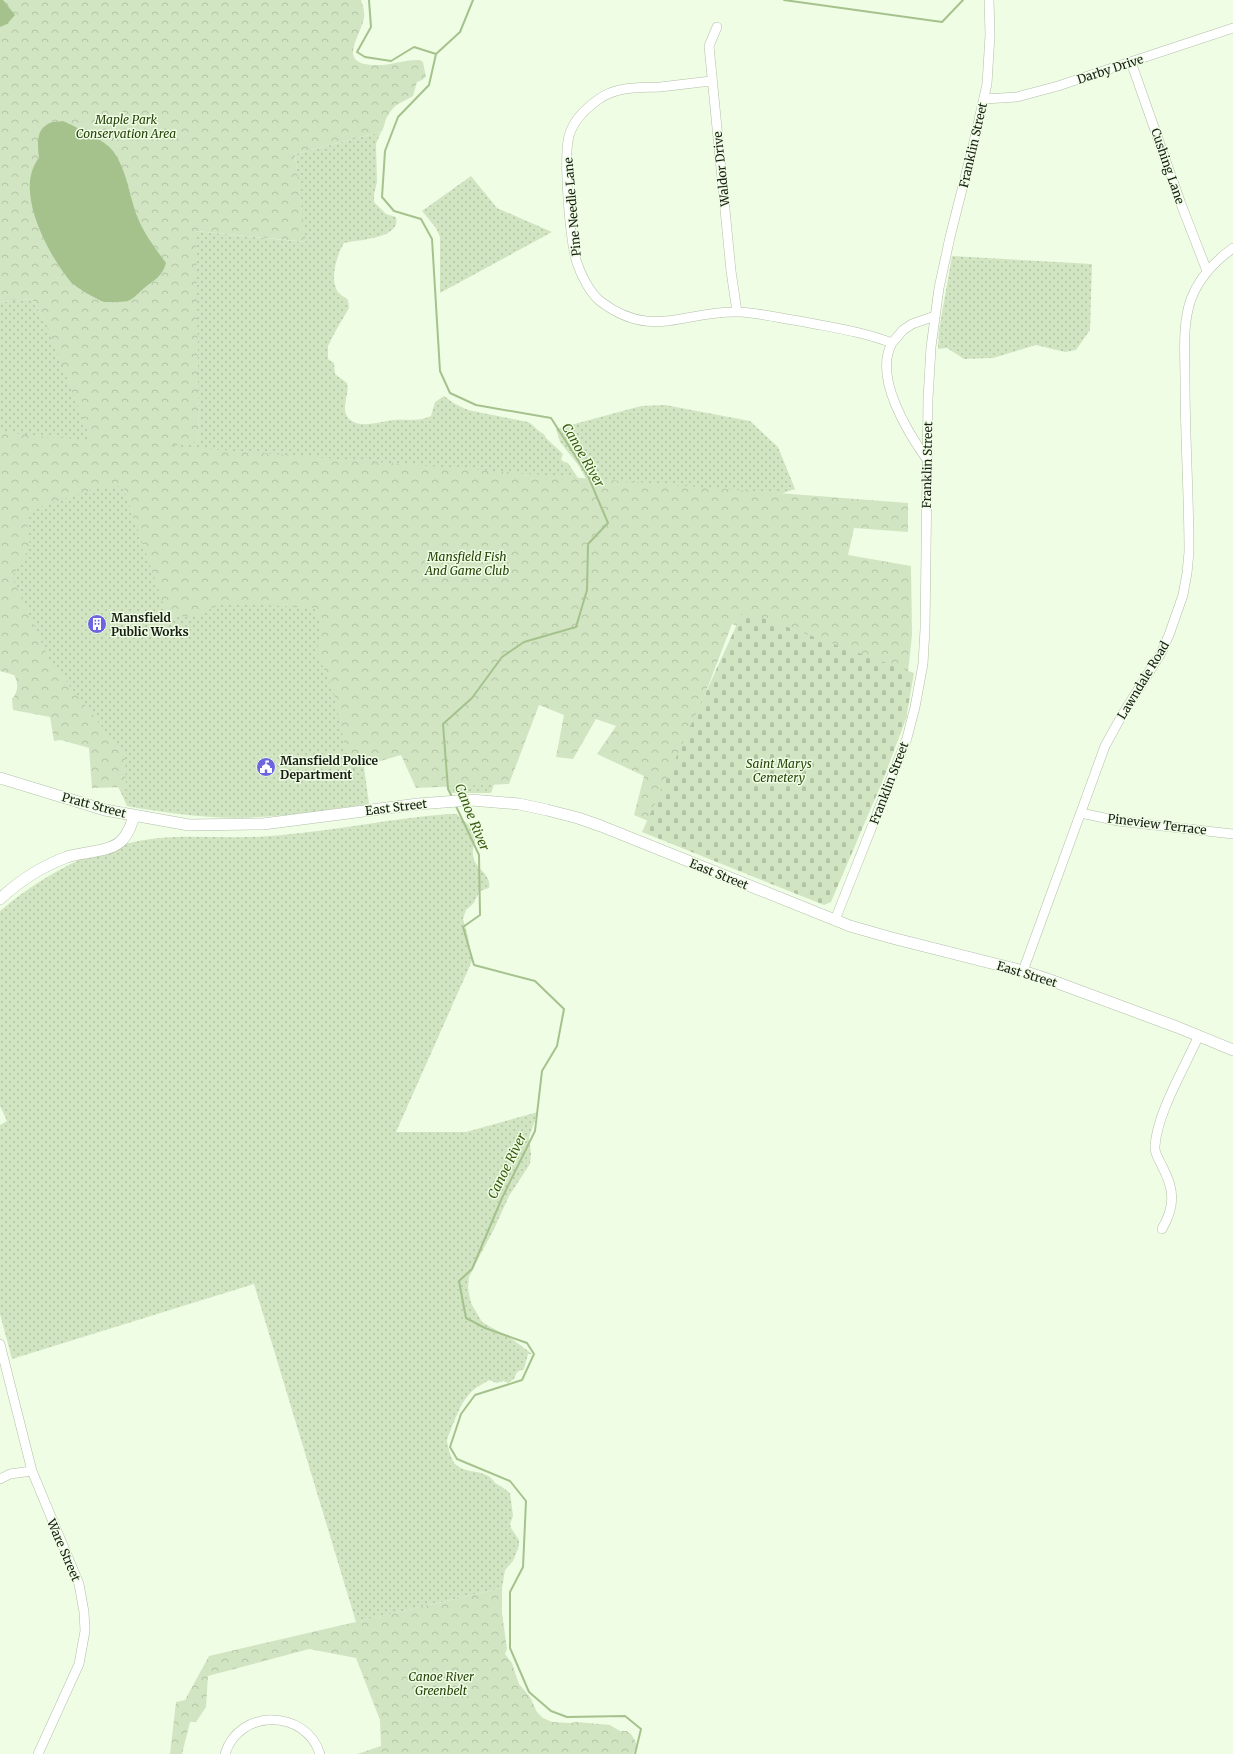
<svg xmlns="http://www.w3.org/2000/svg" width="1233" height="1754" viewBox="0 0 1233 1754" font-family="Merriweather,serif">
<defs>
<pattern id="grass-dots" width="8" height="8" patternUnits="userSpaceOnUse"><rect width="8" height="8" fill="#d1e5c2"/><path d="M2 2h.1M6 6h.1" fill="none" stroke="#b3c4a6" stroke-width="1.8" stroke-linecap="round"/></pattern>
<pattern id="forest-crowns" width="20" height="18" patternUnits="userSpaceOnUse"><rect width="20" height="18" fill="#d1e5c2"/><path d="M2 6a3 3 0 1 1 6 0M12 15a3 3 0 1 1 6 0" fill="none" stroke="#b3c4a6"/></pattern>
<pattern id="cemetery-stones" width="16" height="16" patternUnits="userSpaceOnUse"><rect width="16" height="16" fill="#d1e5c2"/><path d="M2 7V4a2 2 0 0 1 4 0v3zM10 15v-3a2 2 0 0 1 4 0v3z" fill="#b3c4a6"/></pattern>
</defs>
<rect width="100%" height="100%" fill="#effde5"/>
<path fill="url(#grass-dots)" d="M381 132 376 144 377 182 374 194V202L386 214 396 217C402 239 357 240 344 243 337 255 329 279 338 292 340 295 345 297 348 300L349 308 335 332 328 346V359L334 363 335 374 347 383C350 394 341 406 347 416 356 431 381 421 394 420 407 419 419 422 431 416L435 402 444 396 455 404 468 410 528 422C534 425 537 431 544 434L546 438 563 454 561 459 564 462 568 463 580 481 594 493 579 466 560 442 556 429 641 406 665 405 750 421 778 447 795 489 742 507 516 721 491 793H450L446 786 354 692 369 804C333 809 297 815 260 817 216 820 171 814 127 806L94 734 0 644V302L32 299 44 319 199 442 195 231 305 242 295 154Z
M471 176 497 208 552 232 440 293V237L436 228 422 211Z
M952 256 1092 264 1090 330 1076 350 1065 352 1036 345 993 358 964 359 947 348 938 349 939 330Z
M450 814H457C462 821 470 824 476 832 476 839 472 847 473 855 474 869 492 873 489 888L480 891 473 904 466 910 463 919 468 936 472 961 396 1132H466L538 1112 529 1137 531 1154 530 1164 509 1196 495 1227 476 1263 469 1277 468 1288 471 1303 482 1322 512 1339 532 1354H528L524 1369 517 1372 514 1379 508 1383 503 1381 497 1383 489 1380C485 1383 480 1385 476 1388 462 1398 457 1415 451 1429 450 1433 447 1437 447 1441 448 1447 451 1459 455 1464 466 1475 487 1468 495 1483L502 1487 510 1493 513 1516 510 1524 511 1528 519 1540V1546L513 1561 505 1570 502 1588 356 1622 254 1284 12 1359 0 1314V1125L7 1121 0 1106V911C50 869 109 839 175 837 211 836 246 839 282 835 338 830 394 818 450 814Z"/>
<path fill="url(#forest-crowns)" d="M0 0H361C363 5 365 13 364 18 360 38 336 64 375 65 390 66 405 59 420 60L423 62 426 77 422 80 417 82 413 96C400 104 396 102 387 117 384 122 385 127 381 132L295 154 306 242 196 231 199 442 168 446 908 503V532L854 528 848 555 911 566 912 635 907 683 732 624 655 824 634 815 644 776 597 754 616 726 596 719 573 759 556 757 564 715 539 705 509 784 416 788 401 755 350 770 333 690 317 653 321 626 315 608 252 604 218 605 196 617 171 616 166 612 123 486 98 488 37 508 26 515 30 547 12 577 50 661 125 756 126 787 92 788 89 748 61 740 54 741 50 717 13 710 12 699C18 692 19 683 14 675L0 671V431L33 436 91 440 44 319 32 299 0 302Z
M502 1588V1613L507 1649 505 1654 512 1663 519 1684 530 1697 537 1712 543 1718 552 1722 570 1723 577 1722 610 1725 620 1731H627L631 1734 636 1742V1748L633 1754H357L381 1746 380 1720 356 1658 309 1649 208 1676 206 1707 196 1722H190L182 1754H170L176 1702 185 1700 209 1656Z"/>
<path fill="url(#cemetery-stones)" d="M743 611 914 673 906 719 883 780 831 902 824 905 642 832Z"/>
<path fill="#a5c28d" d="M0 0H3L15 15 7 24 0 27Z
M63 121C77 128 104 139 113 151 127 170 129 195 137 216 144 234 155 248 166 263 162 277 154 280 143 289 139 293 133 299 128 301 126 302 107 302 104 302 98 300 73 286 70 281 48 254 13 190 39 158 38 148 35 130 48 124 52 121 59 122 63 121Z"/>
<g fill="none" stroke-linecap="round" stroke-linejoin="round">
<path stroke="#a5c28d" stroke-width="2" d="M369 0 371 27 357 52 365 57 391 61 414 47 436 54
M784 0 942 22 963 0
M436 54 429 85 398 117 385 151 382 197 394 211 421 219 432 239 440 371 450 393 476 405 551 418 588 476 608 523 588 544 587 590 576 627 524 642 502 657 472 698 443 724 448 789 452 797
M436 54 460 32 473 0
M455 804 479 855 480 915 463 927 474 965 535 981 564 1009 557 1046 542 1071 535 1131 502 1198 472 1269 459 1281 466 1318 485 1328 527 1343 534 1354 522 1380 475 1395 461 1414 450 1447 457 1459 510 1481 526 1501 523 1567 510 1592V1648L529 1692 551 1711 567 1717 625 1716 641 1729 635 1754"/>
<defs>
<path id="minor" d="M717 27 709 46 731 271 737 312
M1131 62 1181 204 1207 271
M711 81C694 83 677 85 660 87 639 88 617 86 599 99 586 108 573 121 569 136 563 158 570 241 577 263 581 275 590 293 600 301 652 341 685 310 739 312 761 313 783 319 805 322 835 328 864 332 892 343L903 330 912 324 935 316
M984 99 1017 97 1058 86 1233 28
M892 343C873 377 908 433 928 461
M1081 813 1118 821 1233 834
M835 920 907 738 915 707 923 664 925 629 928 399 931 347 939 288 950 237 973 146 987 84 990 35 989 0
M1023 971 1105 746 1121 717 1161 653 1169 635 1183 595 1187 573 1189 552C1189 495 1185 438 1185 381 1185 354 1182 325 1191 299 1199 278 1215 261 1233 248
M1162 1229C1175 1206 1175 1190 1162 1166 1159 1160 1154 1152 1155 1146 1157 1113 1185 1067 1199 1035
M0 1344 32 1471 79 1584 84 1612 85 1631 79 1664 38 1754
M0 1479 10 1474 32 1471
M225 1754C239 1708 306 1709 320 1754"/>
<path id="major" d="M0 778 105 810 189 825 263 824 418 804 471 800 519 804 547 810 578 818 601 826 850 926 892 938 1023 971 1050 980 1177 1027 1233 1050
M0 899C19 881 43 866 67 857 82 852 109 852 120 842 128 835 131 825 134 816"/>
</defs>
<use href="#minor" stroke="#b2bfa8" stroke-width="10"/>
<use href="#major" stroke="#b2bfa8" stroke-width="12"/>
<use href="#minor" stroke="#fff" stroke-width="9"/>
<use href="#major" stroke="#fff" stroke-width="11"/>
</g>
<defs>
<symbol id="building-disc" viewBox="-11 -11 22 22"><circle r="9.5" fill="#6c65df" stroke="#effde5"/><path d="M-4-6H4V6H1V3H-1V6H-4ZM-2.5-4.3h1.7v1.8h-1.7ZM.8-4.3h1.7v1.8H.8ZM-2.5-1h1.7V.8h-1.7ZM.8-1h1.7V.8H.8Z" fill="#fff"/></symbol>
<symbol id="civic-disc" viewBox="-11 -11 22 22"><circle r="9.5" fill="#6c65df" stroke="#effde5"/><path d="M-.6-6.5H3V-4.5H.6V-3L4-1V1h2V6H-6V1h2V-1L-.6-3ZM-1.2 2.5V6h2.4V2.5Z" fill="#fff"/></symbol>
</defs>
<g fill-rule="evenodd">
<use href="#building-disc" x="86" y="613" width="22" height="22"/>
<use href="#civic-disc" x="255" y="756" width="22" height="22"/>
</g>
<g text-anchor="middle" dominant-baseline="central" stroke-width="3" stroke-linejoin="round" paint-order="stroke">
<g font-size="12" fill="#171c13" stroke="#effde5">
<text transform="translate(1110 69) rotate(-18)">Darby Drive</text>
<text transform="translate(973 145) rotate(-77)">Franklin Street</text>
<text transform="translate(1168 166) rotate(71)">Cushing Lane</text>
<text transform="translate(721 169) rotate(-96)">Waldor Drive</text>
<text transform="translate(572 207) rotate(-95)">Pine Needle Lane</text>
<text transform="translate(927 465) rotate(-89)">Franklin Street</text>
<text transform="translate(1143 680) rotate(-59)">Lawndale Road</text>
<text transform="translate(889 783) rotate(-69)">Franklin Street</text>
<text transform="translate(94 805) rotate(15)">Pratt Street</text>
<text transform="translate(396 807) rotate(-7)">East Street</text>
<text transform="translate(1157 824) rotate(7)">Pineview Terrace</text>
<text transform="translate(719 874) rotate(22)">East Street</text>
<text transform="translate(1027 974) rotate(17)">East Street</text>
<text transform="translate(64 1550) rotate(67)">Ware Street</text>
</g>
<g font-size="12" font-style="italic" fill="#274208" stroke="#effde5">
<text x="126" y="119">Maple Park<tspan x="126" dy="14">Conservation Area</tspan></text>
<text x="467" y="556">Mansfield Fish<tspan x="467" dy="14">And Game Club</tspan></text>
<text x="779" y="763">Saint Marys<tspan x="779" dy="14">Cemetery</tspan></text>
<text x="441" y="1676">Canoe River<tspan x="441" dy="14">Greenbelt</tspan></text>
</g>
<g font-size="12" font-weight="bold" fill="#171c13" stroke="#effde5" text-anchor="start">
<text x="111" y="617">Mansfield<tspan x="111" dy="14">Public Works</tspan></text>
<text x="280" y="760">Mansfield Police<tspan x="280" dy="14">Department</tspan></text>
</g>
<g font-size="13" font-style="italic" fill="#385b0e" stroke="#effde5">
<text transform="translate(583 455) rotate(60)">Canoe River</text>
<text transform="translate(472 817) rotate(68)">Canoe River</text>
<text transform="translate(507 1166) rotate(-64)">Canoe River</text>
</g>
</g>
</svg>
